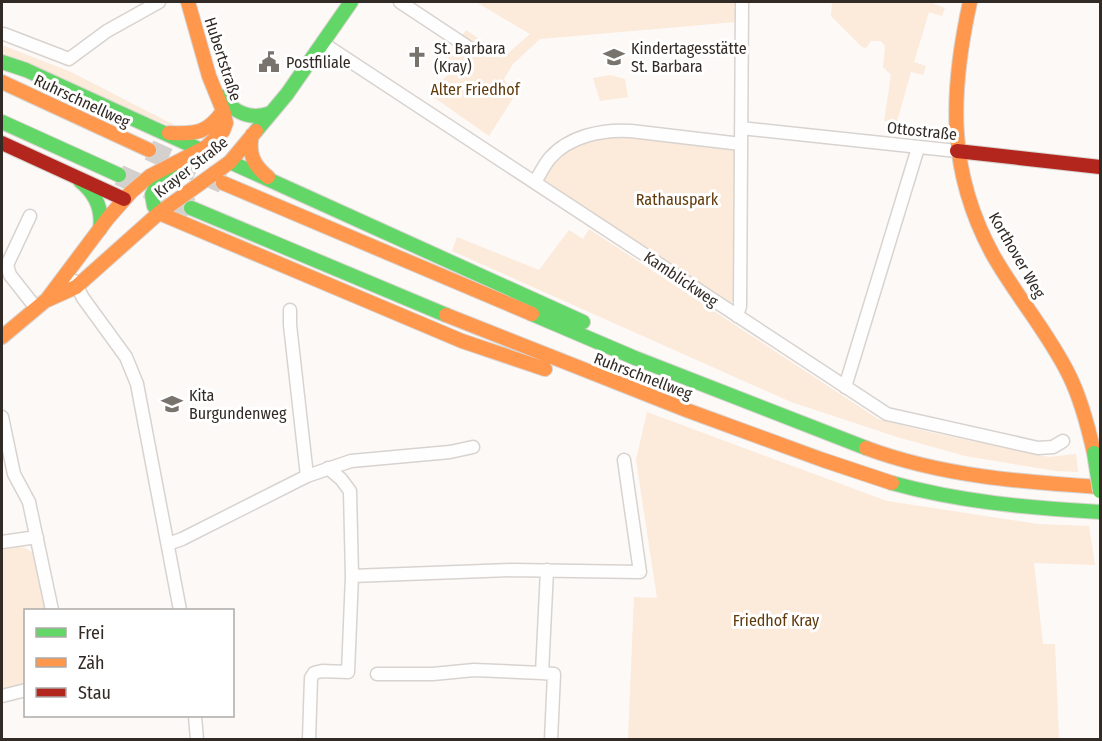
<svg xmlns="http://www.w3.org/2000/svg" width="1102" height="741" viewBox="0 0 1102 741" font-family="'Fira Sans Condensed',sans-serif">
<rect width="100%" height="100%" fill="#fcf9f7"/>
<path fill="#fceada" d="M476 2H736V22L540 39 513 64 504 79 515 95 489 136 429 94 438 79H443L447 76V67L442 64 466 30 505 56 530 34Z
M832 2H932V3L945 8 942 16 929 12 914 62 926 66 923 75 911 72 897 121H884L891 75 883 67 885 46 881 41H871L866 48 862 47 831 16Z
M2 45 71 72 176 126 175 128 2 57Z
M610 75 625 79 628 97 600 101 593 78Z
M617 132 739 148 737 295 733 302H726L540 182C565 143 574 143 617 132Z
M589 229 878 419 929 432 1049 457 1076 454 1078 472 1056 471 965 456 897 437 791 402 452 251 457 237 539 270 569 230 583 239Z
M647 412 887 501 1038 524 1089 526 1095 565 1034 563 1043 644H1055L1059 739H628L634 597 657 598 636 460Z
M19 547 25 548 33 553 46 610H26L25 684 2 689V550Z"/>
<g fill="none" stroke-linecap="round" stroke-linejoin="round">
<path stroke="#d4d0cd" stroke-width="21" stroke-dasharray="21 10" stroke-linecap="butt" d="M149 150 223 183
M119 175 191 208"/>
<defs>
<path id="street" d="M400 2 468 47
M4 34 69 59 107 31 159 2
M324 44 887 414 1038 448 1053 447 1063 441
M741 128 957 151
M535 182C540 174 544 165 550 158 569 136 603 129 631 131L741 144
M30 216 7 265 10 275 36 308
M74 281 83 298 126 357 137 384 180 610
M290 310V325L307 476
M737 316 740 306 742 2
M845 387 918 148
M2 417 14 474 29 502 52 610
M2 542 37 537
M168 544 182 539 307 476 351 461 450 452 473 447
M547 570 542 673 554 674 551 740
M352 576 512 570 640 572 624 460
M377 674H433L474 670 542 673
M2 696 26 690
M195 716 197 740
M309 740 311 678 314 673 322 671 348 672 352 576 350 491 341 479 328 468"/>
<path id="fast" d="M2 62 26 70 199 149
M220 96C234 112 250 121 271 113
M2 122 119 175
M256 131 287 94 351 2
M230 162 583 322
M80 181C95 193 103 209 100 229
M191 208 446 315
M159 213 154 206 152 195 157 185 172 171
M532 314 635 358 866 448
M892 483C960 502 1030 508 1100 512"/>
<path id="slow" d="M970 2C950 93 947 171 993 255 1016 296 1048 332 1069 375 1081 399 1088 426 1094 453
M2 82 149 150
M169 133C195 134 207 134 223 111
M252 135C248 153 253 165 268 177
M223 183 532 314
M159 213 462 341 545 369
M48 298 108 218 131 192 150 176 206 147 223 131 226 123 224 113 209 76 188 2
M446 315 689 411 823 460 892 483
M2 337 45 301 76 287 159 213 230 162 256 131
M866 448C941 476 1021 482 1100 487"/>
<path id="jam" d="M2 143 124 199
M957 151 1100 167"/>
</defs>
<use href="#street" stroke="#d8d3cf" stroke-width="15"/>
<use href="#fast" stroke="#d8d3cf" stroke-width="16"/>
<use href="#slow" stroke="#d8d3cf" stroke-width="16"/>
<use href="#jam" stroke="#d8d3cf" stroke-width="16"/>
<use href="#street" stroke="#fffefe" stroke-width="12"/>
<use href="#fast" stroke="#63d668" stroke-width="14"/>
<use href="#slow" stroke="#ff974d" stroke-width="14"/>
<use href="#jam" stroke="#b3261e" stroke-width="14"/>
<defs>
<path id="fast-bridge" d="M1094 453 1100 491"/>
</defs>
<use href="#fast-bridge" stroke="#d8d3cf" stroke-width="16" stroke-linecap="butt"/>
<use href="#fast-bridge" stroke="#63d668" stroke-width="14"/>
</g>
<defs>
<symbol id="church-bare" viewBox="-9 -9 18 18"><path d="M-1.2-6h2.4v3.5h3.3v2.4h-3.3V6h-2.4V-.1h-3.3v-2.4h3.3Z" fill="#79736e" stroke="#fff" stroke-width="2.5" paint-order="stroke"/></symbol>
<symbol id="school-bare" viewBox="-9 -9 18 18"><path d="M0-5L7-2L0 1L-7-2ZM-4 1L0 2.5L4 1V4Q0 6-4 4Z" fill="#79736e" stroke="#fff" stroke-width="2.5" paint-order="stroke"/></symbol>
<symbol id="civic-bare" viewBox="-9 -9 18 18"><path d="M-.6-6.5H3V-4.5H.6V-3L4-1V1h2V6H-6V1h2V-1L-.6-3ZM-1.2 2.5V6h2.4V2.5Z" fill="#79736e" stroke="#fff" stroke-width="2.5" paint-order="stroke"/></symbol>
</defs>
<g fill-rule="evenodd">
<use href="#church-bare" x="402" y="42" width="30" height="30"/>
<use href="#school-bare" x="599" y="42" width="30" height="30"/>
<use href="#civic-bare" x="254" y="47" width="30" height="30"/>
<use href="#school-bare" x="157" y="389" width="30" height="30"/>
</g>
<g text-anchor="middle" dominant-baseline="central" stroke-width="6" stroke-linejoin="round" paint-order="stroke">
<g font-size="16" fill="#322b25" stroke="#fff" text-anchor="start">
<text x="434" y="48">St. Barbara<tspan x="434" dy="18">(Kray)</tspan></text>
<text x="631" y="48">Kindertagesstätte<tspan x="631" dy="18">St. Barbara</tspan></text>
<text x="286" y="62">Postfiliale</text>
<text x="189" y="395">Kita<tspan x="189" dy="18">Burgundenweg</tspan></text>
</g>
<g font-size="16" fill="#322b25" stroke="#fff">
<text transform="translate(223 59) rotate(72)">Hubertstraße</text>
<text transform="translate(82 101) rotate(25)">Ruhrschnellweg</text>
<text transform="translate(922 131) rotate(6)">Ottostraße</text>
<text transform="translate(191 167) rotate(-38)">Krayer Straße</text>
<text transform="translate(1017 255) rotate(60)">Korthover Weg</text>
<text transform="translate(681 279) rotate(34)">Kamblickweg</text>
<text transform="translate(643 376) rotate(21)">Ruhrschnellweg</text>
</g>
<g font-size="16" fill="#613a0a" stroke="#fff">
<text x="475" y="89">Alter Friedhof</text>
<text x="677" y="199">Rathauspark</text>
<text x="776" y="620">Friedhof Kray</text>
</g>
</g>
<rect width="1102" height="741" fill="none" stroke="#322b25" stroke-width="6"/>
<rect x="24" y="609" width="210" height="108" fill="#ffffff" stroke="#adaaa8" stroke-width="1.5"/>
<rect x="36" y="628" width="30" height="9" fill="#63d668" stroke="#adaaa8" stroke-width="1.5"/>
<text x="78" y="639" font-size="18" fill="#322b25">Frei</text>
<rect x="36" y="658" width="30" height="9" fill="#ff974d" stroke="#adaaa8" stroke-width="1.5"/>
<text x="78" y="669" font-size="18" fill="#322b25">Zäh</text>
<rect x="36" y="688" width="30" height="9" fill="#b3261e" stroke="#adaaa8" stroke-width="1.5"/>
<text x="78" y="699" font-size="18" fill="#322b25">Stau</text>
</svg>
